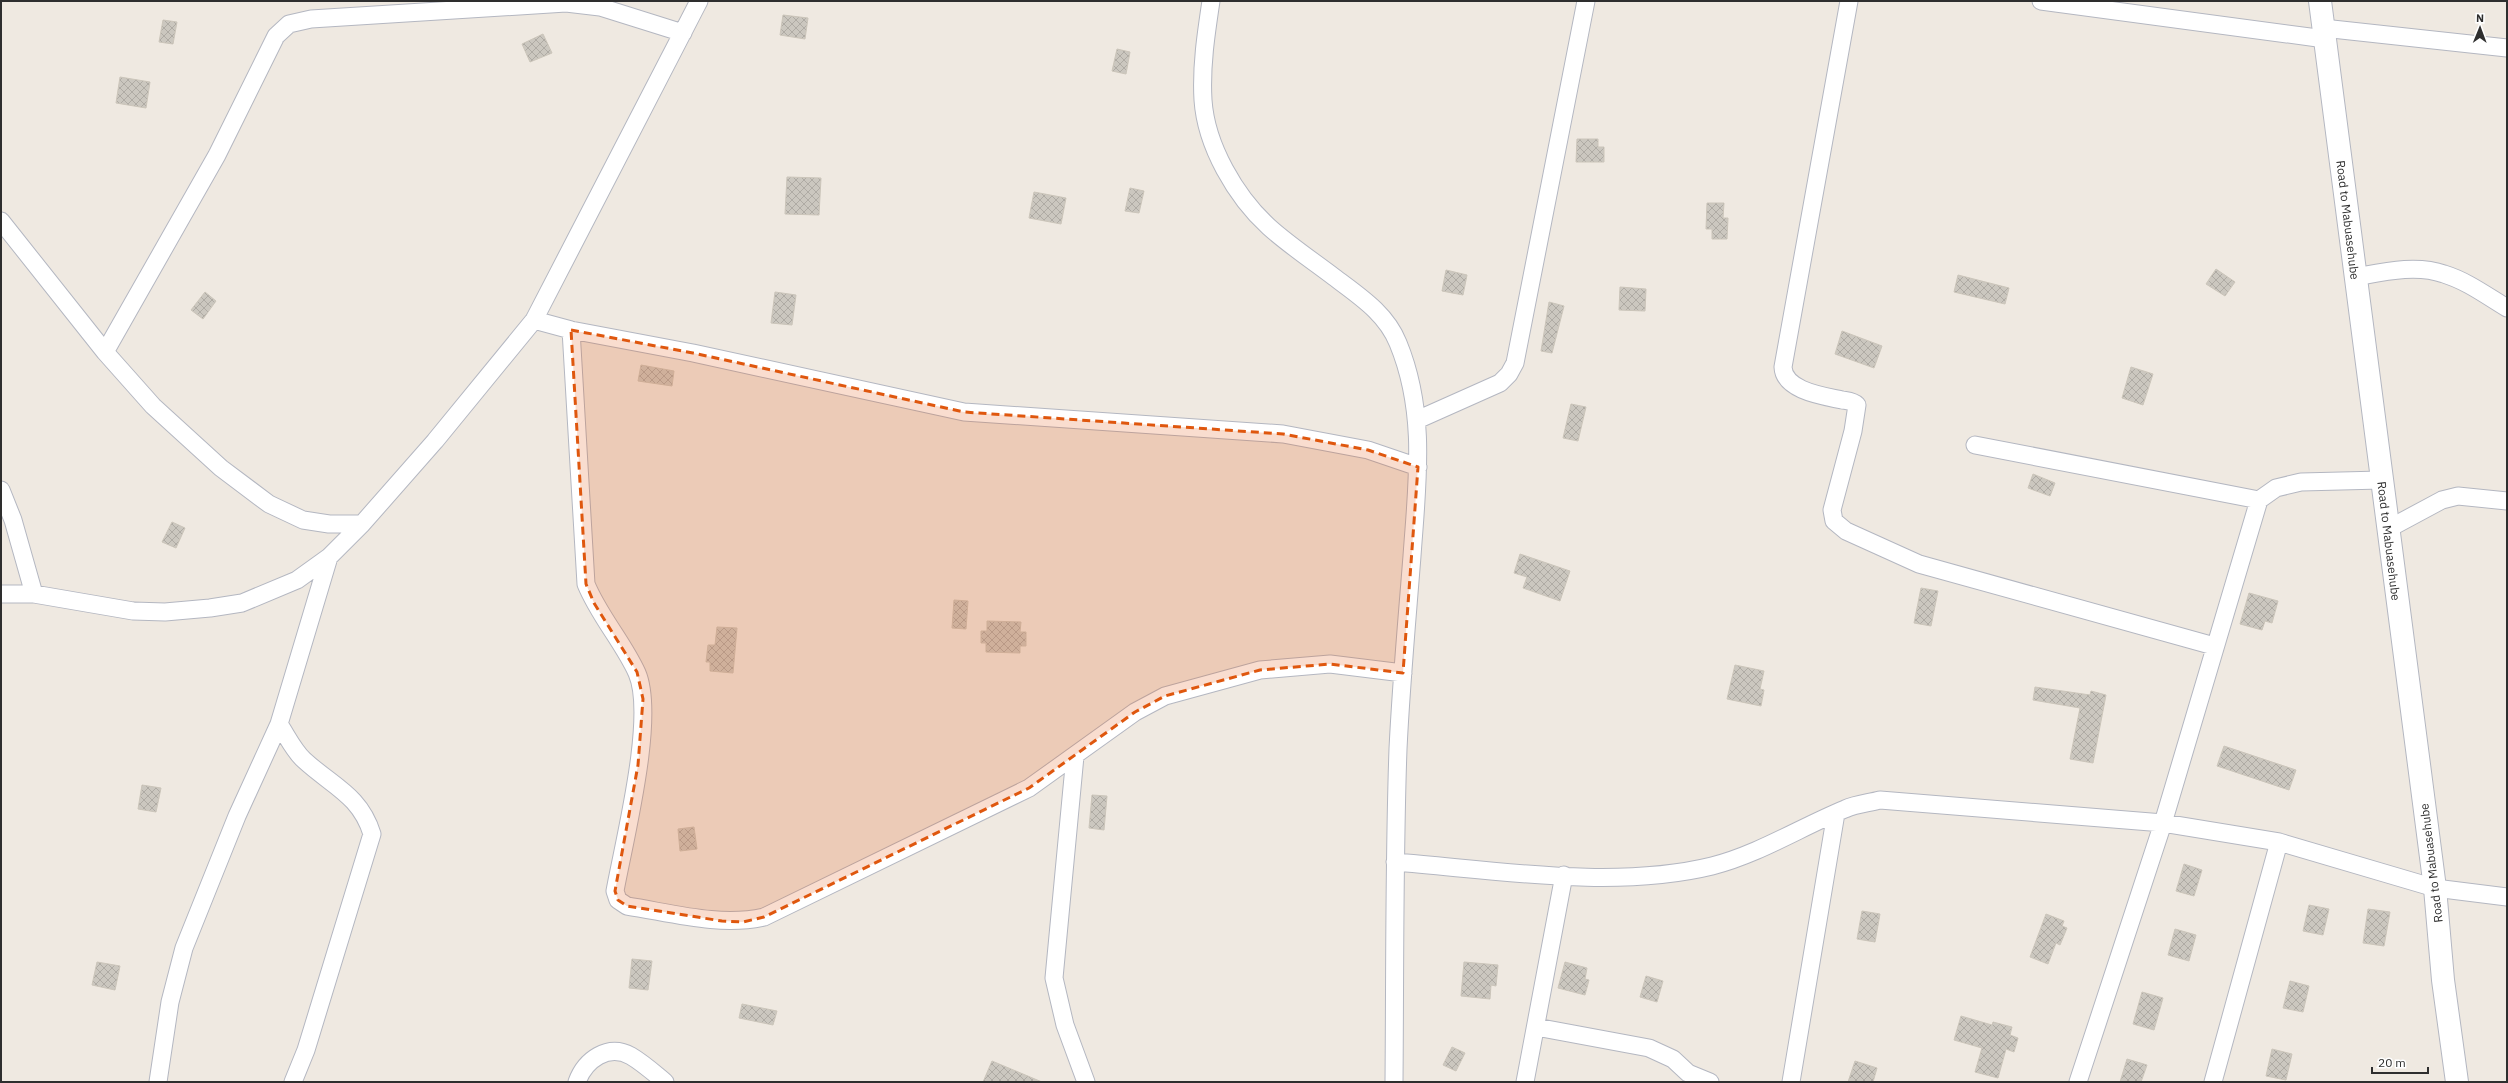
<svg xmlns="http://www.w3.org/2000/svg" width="2508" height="1083" viewBox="0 0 2508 1083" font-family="'IBM Plex Sans',sans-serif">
<defs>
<pattern id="building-cross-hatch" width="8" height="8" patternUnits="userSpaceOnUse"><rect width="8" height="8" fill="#cbc7bf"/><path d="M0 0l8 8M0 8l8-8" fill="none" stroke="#afaba4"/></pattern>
</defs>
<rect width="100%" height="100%" fill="#efe9e1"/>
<path fill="url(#building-cross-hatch)" stroke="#cbc5ba" d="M783 15 808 18 805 39 780 35Z
M163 20 177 22 173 44 159 42Z
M543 34 552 53 530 62 522 44Z
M1117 49 1130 52 1126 74 1112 71Z
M120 77 150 82 146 108 116 103Z
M1577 139H1598V147H1604V162H1576Z
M787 177 821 178 819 215 785 214Z
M1130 188 1144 191 1139 213 1125 211Z
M1034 192 1066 198 1061 224 1029 218Z
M1707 203H1724L1723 218H1728L1727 239H1712V229H1706Z
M2216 269 2235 282 2225 296 2206 284Z
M1446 270 1467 275 1463 295 1442 291Z
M1958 275 2009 288 2005 304 1954 292Z
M1620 287 1646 289 1645 311 1619 310Z
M205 292 216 301 203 319 191 310Z
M775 292 796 295 792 325 771 323Z
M1549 302 1564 306 1552 353 1541 351Z
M1842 331 1882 346 1874 368 1835 354Z
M641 365 674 371 672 386 638 381Z
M2131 367 2153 374 2143 405 2122 398Z
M1571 404 1586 407 1578 441 1563 438Z
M2033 474 2055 483 2050 496 2028 488Z
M172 522 185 528 176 548 162 542Z
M1520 554 1570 571 1560 601 1523 588 1527 577 1514 573Z
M1921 588 1938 591 1931 626 1914 623Z
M2249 593 2278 601 2272 623 2265 621 2262 630 2240 624Z
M954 600 968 601 966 629 952 628Z
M987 621 1021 622 1020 632H1026V646H1020V653L986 652V643H981V631H987Z
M717 627 737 628 733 673 710 671V662H706L708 645H715Z
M1735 665 1764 671 1760 689 1764 690 1761 706 1727 699Z
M2035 687 2090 695 2091 691 2106 695 2093 763 2070 759 2080 708 2033 700Z
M2224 746 2296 770 2289 790 2217 766Z
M142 785 161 788 156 812 138 809Z
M1092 795 1107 796 1104 830 1089 828Z
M694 827 697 849 680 851 678 829Z
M2184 864 2202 870 2194 896 2176 891Z
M2309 905 2329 909 2323 935 2303 931Z
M2368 909 2390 912 2384 946 2363 943Z
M1862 911 1880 914 1875 942 1857 939Z
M2046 914 2064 921 2062 926 2067 928 2060 945 2056 943 2048 964 2030 957Z
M2175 929 2196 935 2189 961 2168 955Z
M632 959 652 961 648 990 629 988Z
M97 962 120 966 115 990 92 985Z
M1464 962 1498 965 1496 986 1491 985 1490 999 1461 996Z
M1565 962 1587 968 1585 979 1589 980 1585 995 1558 988Z
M1646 976 1663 981 1657 1002 1640 997Z
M2290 981 2309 986 2303 1012 2283 1008Z
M2142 992 2163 998 2154 1030 2133 1024Z
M742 1004 777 1011 773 1025 739 1018Z
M1961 1016 1992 1025 1993 1022 2012 1027 2010 1035 2018 1038 2014 1052 2006 1049 1998 1078 1975 1072 1982 1048 1954 1040Z
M1452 1047 1465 1053 1456 1071 1443 1065Z
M2272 1049 2292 1054 2286 1080 2266 1076Z
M2127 1059 2147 1065 2141 1082H2120Z
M992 1061 1042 1082H983Z
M1855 1061 1877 1068 1873 1082H1848Z"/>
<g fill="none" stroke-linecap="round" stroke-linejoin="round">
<defs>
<path id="minor" d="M1211 1C1206 34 1201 67 1203 100 1206 146 1236 197 1269 227 1289 245 1313 261 1334 277 1359 296 1386 313 1398 343 1427 413 1417 484 1412 556 1407 620 1401 685 1398 749 1394 860 1395 971 1394 1082
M1849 1 1783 367C1784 391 1824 396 1842 400 1848 401 1853 401 1857 405L1853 431 1832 510 1834 521 1846 531 1919 564 2214 646
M2041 1 2325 39
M2323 28 2507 48
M1 221 105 352 153 406 221 468 269 504 303 520 329 524H362
M2355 277C2383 272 2416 264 2444 274 2467 281 2487 296 2507 308
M534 320 571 330 693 353 964 412 1283 434 1368 450 1418 467
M571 330 586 584C599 616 623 642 637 673 656 717 624 841 615 891L618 900 627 906C672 913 720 927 764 917L1029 788 1135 712 1165 696 1260 670 1330 664 1403 673
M105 352 217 155 276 36 289 24 311 19 566 3 600 7 683 33
M1417 420 1500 383 1509 374 1515 363 1586 1
M1975 445 2259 500
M1 490 13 520 34 594
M2388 529 2442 500 2458 496 2507 501
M1 594H34L133 611 165 612 210 608 242 603 297 580 329 557 362 524 435 441 534 320 699 1
M279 724C287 736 294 751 304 760 332 786 360 795 372 834L306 1050 293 1082
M1075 756 1054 978 1065 1025 1086 1082
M1395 862C1496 870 1614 890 1712 866 1759 854 1801 827 1845 809 1856 804 1869 803 1880 800L2163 823 2279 842 2435 888 2507 897
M1536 1027 1649 1048 1673 1059 1688 1073 1710 1082
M158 1082 170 1002 184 948 237 816 279 724 329 557
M577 1082C585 1060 608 1043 631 1056 643 1063 654 1073 665 1082
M1525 1082 1564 875
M1791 1082 1836 813
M2078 1082 2163 823 2259 500 2276 488 2301 482 2381 480
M2213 1082 2279 842"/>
<path id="secondary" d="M2320 1 2435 888 2443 980 2457 1082"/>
</defs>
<use href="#minor" stroke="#b4b7c1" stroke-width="19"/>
<use href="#secondary" stroke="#b4b7c1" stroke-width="24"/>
<use href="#minor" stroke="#fff" stroke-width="17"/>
<use href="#secondary" stroke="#fff" stroke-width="22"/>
</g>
<path fill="#df570e" fill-opacity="0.2" stroke="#df570e" stroke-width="3" stroke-dasharray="8 5" stroke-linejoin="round" d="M571 330 693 353 964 412 1283 434 1368 450 1418 467 1403 673 1330 664 1260 670 1165 696 1135 712 1029 788 764 917 743 922 722 921 627 906 618 900 615 891 638 765 643 699 637 672 594 603 586 584Z"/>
<g text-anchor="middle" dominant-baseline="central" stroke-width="3" stroke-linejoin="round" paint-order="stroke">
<g font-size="12" fill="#2e2e2e" stroke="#fff">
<text transform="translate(2348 220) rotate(83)">Road to Mabuasehube</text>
<text transform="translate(2389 541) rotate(83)">Road to Mabuasehube</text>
<text transform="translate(2431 863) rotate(-97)">Road to Mabuasehube</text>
</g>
</g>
<rect width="2508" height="1083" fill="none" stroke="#2e2e2e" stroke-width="4"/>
<g transform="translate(2480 28) rotate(1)" stroke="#ffffff" stroke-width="3" paint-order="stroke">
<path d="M0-3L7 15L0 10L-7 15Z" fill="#2e2e2e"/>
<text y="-6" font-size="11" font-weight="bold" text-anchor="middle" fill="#2e2e2e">N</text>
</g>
<path d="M2372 1067v6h56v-6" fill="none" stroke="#2e2e2e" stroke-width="2"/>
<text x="2378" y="1067" font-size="12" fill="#2e2e2e" stroke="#ffffff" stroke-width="3" paint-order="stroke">20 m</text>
</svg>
